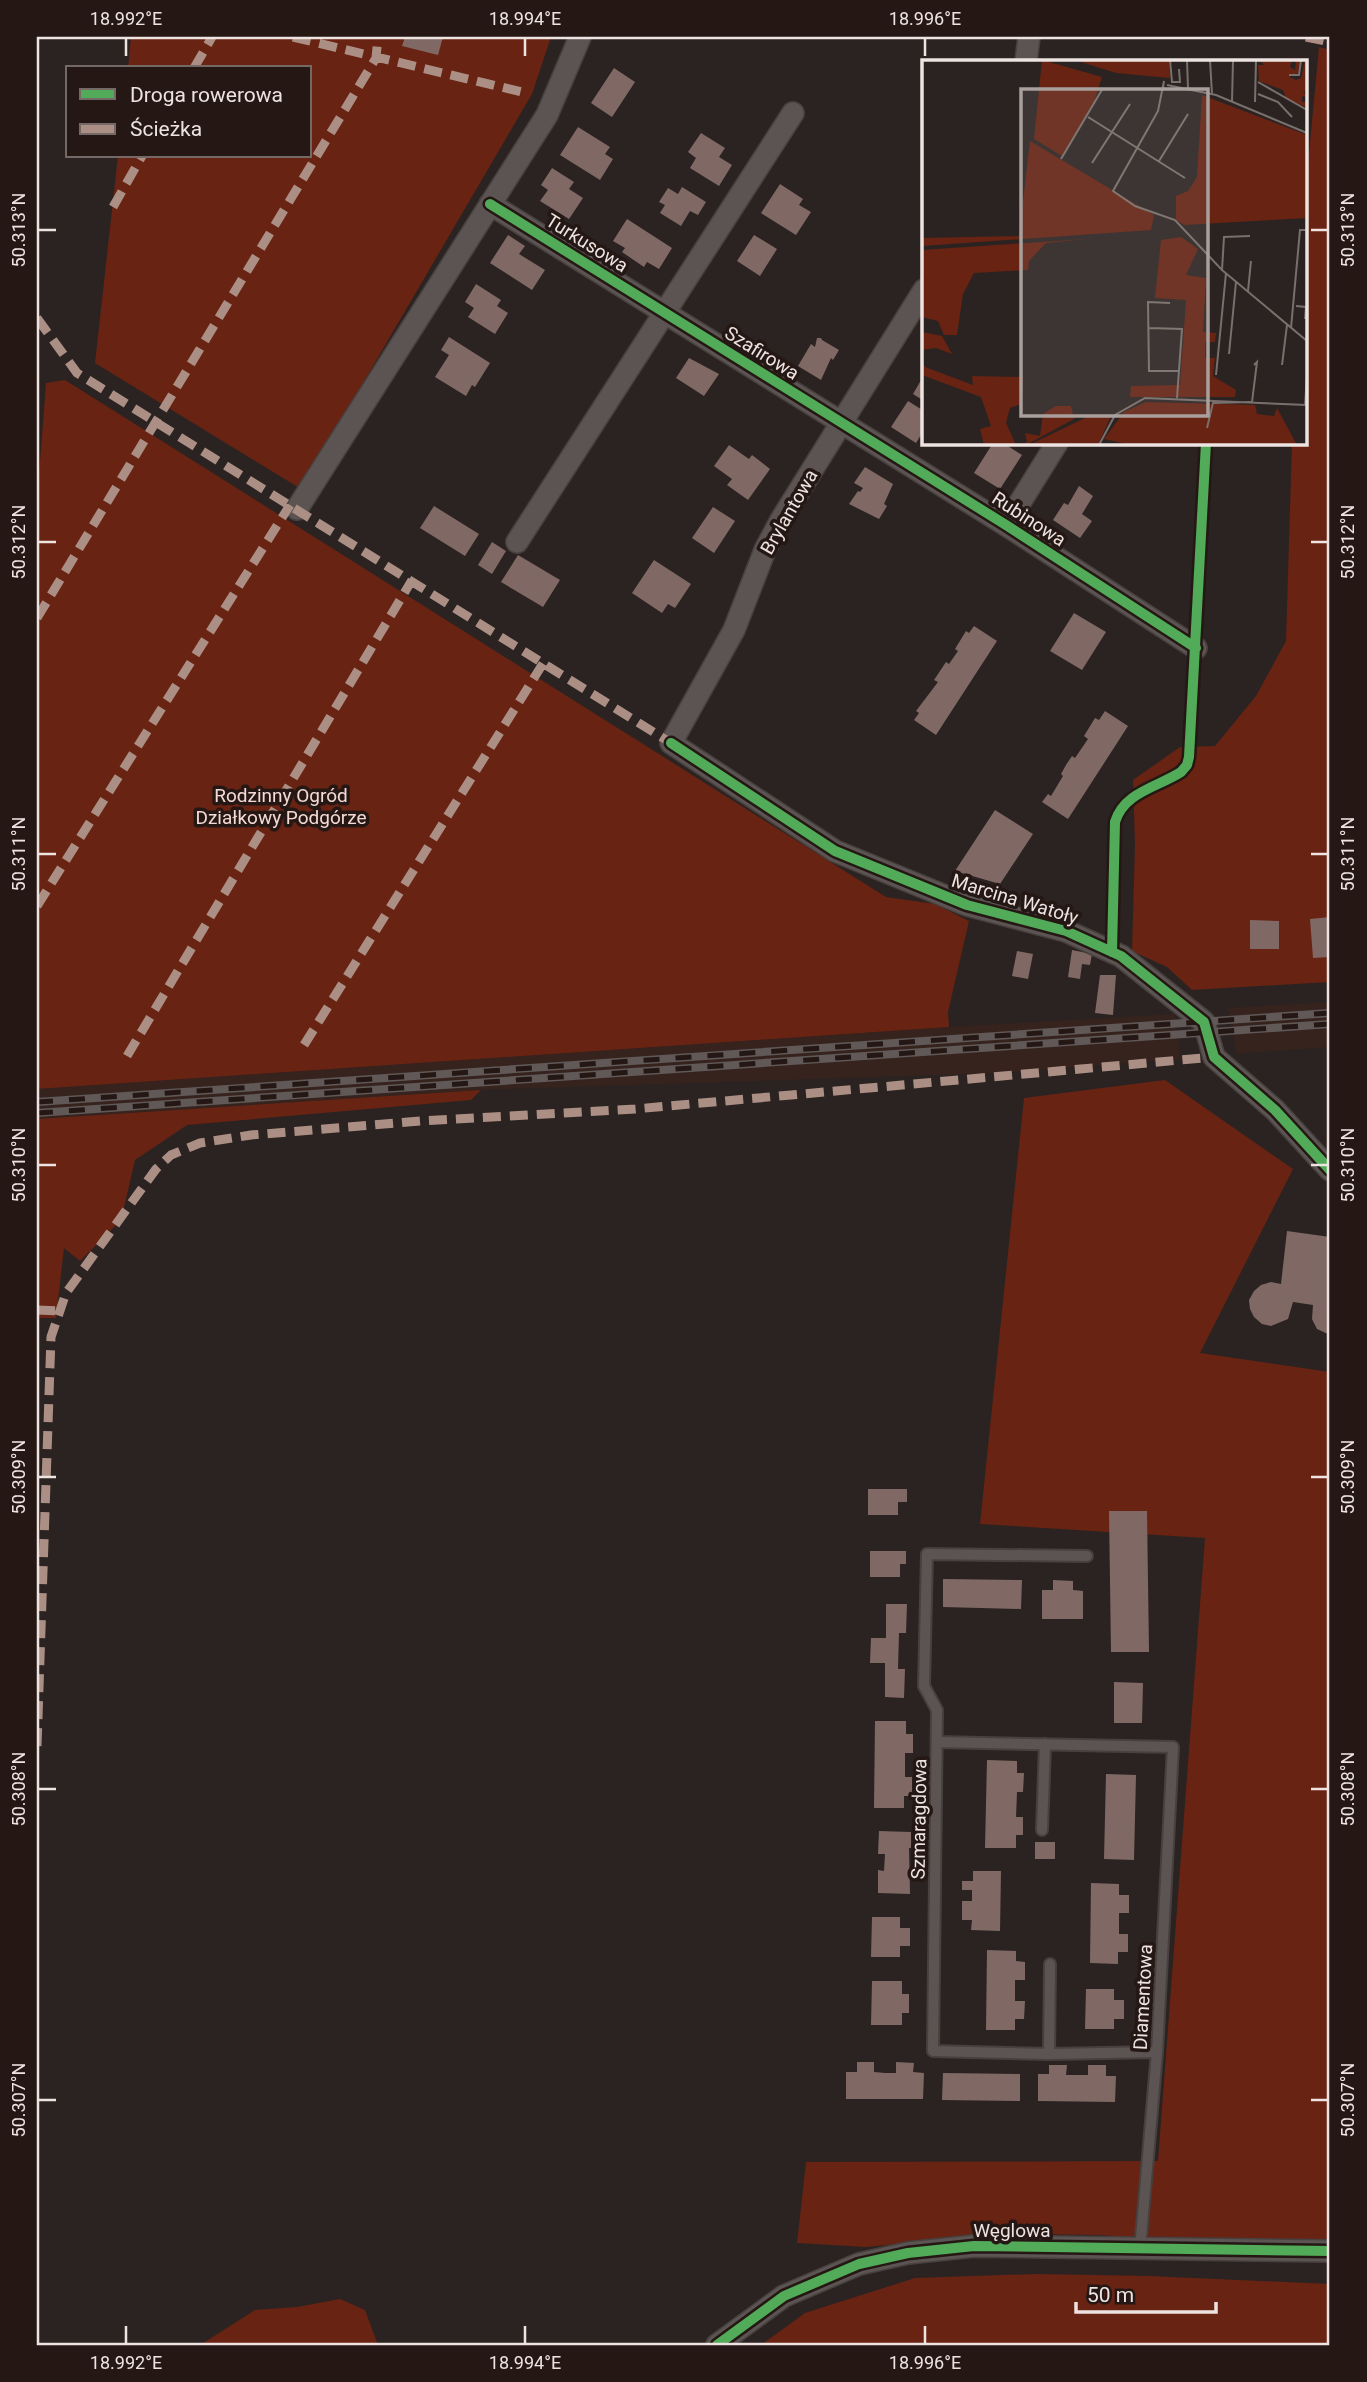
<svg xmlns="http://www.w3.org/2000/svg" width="1367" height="2382" viewBox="0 0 1367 2382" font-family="Roboto,sans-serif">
<rect width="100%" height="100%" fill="#2b2321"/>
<path fill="#36231e" d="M1330 1002V1047L1237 1054 1228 1008Z
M1174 1014 1181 1059 996 1073 481 1090 37 1119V1089L949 1027Z"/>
<path fill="#682313" d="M131 37H551L532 94 301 489 95 363 118 156H310V68H128Z
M1319 47 1330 50V982L1192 990 1167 967 1132 951 1135 845 1133 780 1180 747 1215 746 1256 696 1286 641 1292 443H1306V185Z
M65 380 886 897 935 904 969 921 948 1012 949 1027 37 1089V501L46 383Z
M1165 1080 1293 1169 1200 1353 1330 1372V2245L1213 2246 1102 2235 1009 2234 865 2247 797 2243 806 2162 1158 2161 1205 1538 980 1524 1024 1098Z
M481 1090 471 1100 187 1125 135 1160 121 1220 80 1261 64 1248 56 1318H37V1119Z
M1036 2274 1148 2276 1330 2284V2345H761L805 2313 915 2278Z
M340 2299 365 2310 378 2345H200L255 2310 297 2307Z"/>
<path fill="#806965" d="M405 37H443L438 55 402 46Z
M614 68 635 82 612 117 591 103Z
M578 127 610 147 605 154 613 159 600 180 560 155Z
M701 133 725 148 719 157 732 165 719 186 690 168 696 158 688 152Z
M552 168 574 182 569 189 583 198 569 219 540 201 548 190 541 185Z
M780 184 803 199 799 205 811 212 796 235 761 213Z
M682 187 706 202 698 215 690 211 681 226 660 213 665 205 659 202 668 188 678 194Z
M627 219 672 248 659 269 647 262 644 267 622 252 625 248 613 241Z
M508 235 525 246 519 254 545 270 532 290 490 263Z
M754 235 777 249 760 276 737 261Z
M476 284 501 300 497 306 508 313 495 334 468 317 474 308 465 302Z
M449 337 490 363 475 387 472 385 466 396 435 377 449 355 441 350Z
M817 338H821L822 340 839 350 833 360 831 358 821 380 798 366 811 344 815 347Z
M689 358 719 374 704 396 676 378Z
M924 375V401L913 394Z
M908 401 924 411V430L916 443 891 427Z
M993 443H1003L1022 455 1000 489 974 473Z
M729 445 749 459 752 455 770 469 748 500 727 485 732 479 714 466Z
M865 467 893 484 884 504 887 506 879 519 849 504 858 491 860 492 863 488 854 483Z
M1079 486 1093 496 1082 514 1092 521 1080 538 1053 520 1064 503 1068 505Z
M434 506 479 534 465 556 420 528Z
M713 507 735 521 714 553 692 538Z
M492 542 506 551 492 574 478 565Z
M518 555 560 580 543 607 501 582Z
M654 560 691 584 675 608 668 604 662 613 632 593Z
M1074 613 1106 632 1082 670 1050 651Z
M974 626 997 641 936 735 914 720 919 713 916 711 938 682 934 680 946 662 949 664 958 651 955 649 966 631 969 633Z
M1105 711 1128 726 1068 819 1042 802 1048 794 1051 796 1063 776 1061 774 1066 765 1072 756 1075 758 1088 739 1084 736 1095 718 1099 720Z
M995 810 1033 834 1000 884 955 871Z
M1330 917V957L1313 958 1310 919Z
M1250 920 1279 921V949H1250Z
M1072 950 1092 954 1090 965 1082 964 1080 979 1068 977Z
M1017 951 1033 954 1028 979 1012 976Z
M1100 975H1116L1113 1015 1095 1013Z
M1287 1231 1330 1237V1335L1317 1329 1312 1319 1313 1305 1293 1302 1288 1319 1271 1326 1262 1324 1254 1317 1250 1309 1249 1300 1254 1291 1261 1285 1271 1282 1281 1284Z
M868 1489H907V1502H898V1515H868Z
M1109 1511H1147L1149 1652H1111Z
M870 1551H906V1564H900V1577H870Z
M943 1579 1022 1580 1021 1609 943 1607Z
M1053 1580 1073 1581V1590L1083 1591V1619H1042V1590H1053Z
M886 1604H907L906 1633H899L898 1669H905L904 1698 885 1697V1663H870L871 1638H886Z
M1114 1682 1143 1683 1142 1723H1114Z
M875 1721H906V1734H913V1753H905V1777H912V1796H904V1808H874Z
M987 1760 1017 1761V1773H1024L1023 1792H1017L1016 1817H1023V1835H1016V1848H985Z
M1106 1774 1136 1775 1134 1860 1104 1859Z
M879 1831 911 1832V1848H909L910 1894 878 1893V1870L884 1871 885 1854H878Z
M1035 1842H1055V1859H1035Z
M973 1871H1001L1000 1931 971 1930 972 1920H962V1901H972V1890H962V1881H973Z
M1091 1883 1119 1884V1895H1129V1913H1119V1934H1128V1952H1118V1964L1090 1963Z
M872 1917H900V1928H910V1946H900V1957H871Z
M987 1950 1016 1951V1961L1025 1962V1980H1015V2001H1025L1024 2019H1015V2030H986Z
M872 1981H902V1994H909V2013H902V2025H871Z
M1086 1989H1114V2000H1124V2019H1114V2029H1085Z
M857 2062H874V2072L885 2073H896V2062L914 2063 913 2072 924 2073 923 2099H846V2072H857Z
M1049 2065H1067L1066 2075H1088V2065H1106V2076H1116L1115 2102 1038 2101V2074H1049Z
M943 2073 1020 2074V2101L942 2100Z"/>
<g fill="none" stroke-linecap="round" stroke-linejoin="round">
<defs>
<path id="lane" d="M1087 1556 927 1554 924 1686 937 1710 933 2051 1049 2054 1157 2052
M937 1742 1173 1747 1157 2052 1140 2249
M1042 1830 1045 1744
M1049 2054 1050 1964"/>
<path id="street" d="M1026 61 1029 37
M490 204 1006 525 1196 648
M924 290 781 520 765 550 734 630 671 743 835 851 967 905 1066 931 1121 956 1204 1022 1214 1057 1275 1110 1330 1170
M297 509 547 115 580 37
M1006 525 1057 443
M517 542 793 113
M717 2345 784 2296 859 2264 908 2253 974 2246 1330 2251"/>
</defs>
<use href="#lane" stroke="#47403e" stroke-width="14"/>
<use href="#street" stroke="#47403e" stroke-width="24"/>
<use href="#lane" stroke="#5b5452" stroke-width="10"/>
<use href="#street" stroke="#5b5452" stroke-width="21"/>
<defs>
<path id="rail" d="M37 1102 1330 1013
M37 1113 1330 1024"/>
</defs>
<use href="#rail" stroke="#605957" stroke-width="8"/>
<use href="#rail" stroke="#251714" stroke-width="5" stroke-dasharray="16" stroke-linecap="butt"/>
<path stroke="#ac8f84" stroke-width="9" stroke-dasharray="18 9" stroke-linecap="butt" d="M293 37 526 93
M1306 37 1330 42
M194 68 212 37
M113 207 142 156
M37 318 77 373 671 743
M37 618 376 58 378 37
M37 906 290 505
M304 1045 544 662
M127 1056 412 580
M37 1310 60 1311
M37 1746 51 1337 66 1293 156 1169 171 1155 200 1143 251 1135 421 1121 635 1109 1214 1057"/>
<defs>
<path id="cycleway" d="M490 204 1006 525 1196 648
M671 743 835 851 967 905 1066 931 1121 956 1204 1022 1214 1057 1275 1110 1330 1170
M1112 952 1115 822C1124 792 1158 787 1181 772L1187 765 1189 757 1206 443
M717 2345 784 2296 859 2264 908 2253 974 2246 1330 2251"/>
</defs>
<use href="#cycleway" stroke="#251714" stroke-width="15"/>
<use href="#cycleway" stroke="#51ab58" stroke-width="10"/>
</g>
<path fill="none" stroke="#ede3e0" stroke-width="2.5" d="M126 38V56M525 38V56M925 38V56M38 230H56M1311 230H1328M38 542H56M1311 542H1328M38 854H56M1311 854H1328M38 1165H56M1311 1165H1328M38 1477H56M1311 1477H1328M38 1789H56M1311 1789H1328M38 2100H56M1311 2100H1328M126 2326V2344M525 2326V2344M925 2326V2344"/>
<g text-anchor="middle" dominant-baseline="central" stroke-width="7" stroke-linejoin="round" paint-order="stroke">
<g font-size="19" fill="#ede3e0" stroke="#251714">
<text transform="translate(587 243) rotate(32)">Turkusowa</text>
<text transform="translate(762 353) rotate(32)">Szafirowa</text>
<text transform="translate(789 512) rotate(-60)">Brylantowa</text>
<text transform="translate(1029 519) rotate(33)">Rubinowa</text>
<text transform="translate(1015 899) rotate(17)">Marcina Watoły</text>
<text transform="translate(919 1819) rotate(-89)">Szmaragdowa</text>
<text transform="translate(1143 1997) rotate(-87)">Diamentowa</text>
<text x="1012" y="2230">Węglowa</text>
</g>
<g font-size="19" fill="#f5dad4" stroke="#251714">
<text x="281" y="795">Rodzinny Ogród<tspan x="281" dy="22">Działkowy Podgórze</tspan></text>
</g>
</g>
<g transform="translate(922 60)">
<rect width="385" height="385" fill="#2b2321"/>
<path d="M120 0 180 17 172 42 140 96 112 79ZM153 0H247L248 18 194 13ZM336 0H370L368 7 373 10 374 0H378L376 13 367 17 374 20 379 18 383 0 385 32 381 31 385 37 380 36V42H385V48L364 38 361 30 337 21 336 5H343ZM280 35 385 75V158L262 165 254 160V136L266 131 275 117ZM108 81 232 155 229 170 0 186V178L97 176ZM259 177 276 189 264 215 284 218 281 272 294 273 293 282H283V298H293L291 316 314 330 313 337H208L209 326 258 325 264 240 233 238 239 180ZM165 179 124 183 107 201 106 210 52 213 41 234 35 275H22L16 261 0 257V190ZM0 272 20 276 30 294 14 288 0 290ZM0 301 3 307 51 325 50 316 101 317 99 344 88 348 84 363 94 385H62L58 369 69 366 59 337 0 315ZM224 342 333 345 335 354 343 355 352 356 355 348 375 385H209L182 379 202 352ZM134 346H149L152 359 104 385H100L105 382 103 373 118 376 121 354ZM171 354 189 356 176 385H107Z" fill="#682313"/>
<path fill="none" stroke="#79706d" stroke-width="2" d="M248 0 250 22H258L257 9M265 0 266 29M288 0 290 34M367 15H377L379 0M336 22 385 50M245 25 294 35 385 73M241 28 242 21 236 51 191 131 213 146 253 160 300 210 385 281M336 34 356 42 370 57M310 42 311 0M333 42 334 0M166 57 263 118M139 99 181 28M237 101 266 54M170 103 208 44M300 210 302 177 328 176M326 231 329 201M248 243 226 242 227 311H258M374 246 384 247 383 259M227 268 260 269 255 338M369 268 378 170H385M307 294 314 222M360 305 365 265M294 315 304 213M330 342 335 302 332 305M383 345 385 316M285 368 291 343 329 342M177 385 193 355 223 338 385 345"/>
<path fill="#a9a09d" fill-opacity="0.15" stroke="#a9a09d" stroke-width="3.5" d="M99 29H286V356H99Z"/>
<rect width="385" height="385" fill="none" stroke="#ede3e0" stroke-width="3.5"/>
</g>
<rect width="1367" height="2382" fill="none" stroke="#251714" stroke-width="77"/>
<rect x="66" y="66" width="245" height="91" fill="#251714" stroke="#756966" stroke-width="2"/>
<rect x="80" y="89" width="35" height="10" fill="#51ab58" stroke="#756966" stroke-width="2"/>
<text x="130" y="102" font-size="21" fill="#ede3e0">Droga rowerowa</text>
<rect x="80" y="124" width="35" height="10" fill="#ac8f84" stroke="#756966" stroke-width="2"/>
<text x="130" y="136" font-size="21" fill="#ede3e0">Ścieżka</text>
<path d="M1076 2302v10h140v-10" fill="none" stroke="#ede3e0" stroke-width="3.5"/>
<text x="1087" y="2302" font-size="21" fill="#ede3e0" stroke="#251714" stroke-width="5" paint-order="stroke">50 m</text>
<rect x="38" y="38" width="1290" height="2306" fill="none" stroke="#ede3e0" stroke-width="2.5"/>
<g font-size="18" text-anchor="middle" fill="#ede3e0">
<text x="126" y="25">18.992°E</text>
<text x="525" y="25">18.994°E</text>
<text x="925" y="25">18.996°E</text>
<text transform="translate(19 230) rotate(-90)" y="6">50.313°N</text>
<text transform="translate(1348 230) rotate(-90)" y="6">50.313°N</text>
<text transform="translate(19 542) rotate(-90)" y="6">50.312°N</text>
<text transform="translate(1348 542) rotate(-90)" y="6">50.312°N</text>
<text transform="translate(19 854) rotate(-90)" y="6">50.311°N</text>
<text transform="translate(1348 854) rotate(-90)" y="6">50.311°N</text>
<text transform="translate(19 1165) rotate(-90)" y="6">50.310°N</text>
<text transform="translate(1348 1165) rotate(-90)" y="6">50.310°N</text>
<text transform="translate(19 1477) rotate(-90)" y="6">50.309°N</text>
<text transform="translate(1348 1477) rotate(-90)" y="6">50.309°N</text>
<text transform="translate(19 1789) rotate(-90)" y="6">50.308°N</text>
<text transform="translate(1348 1789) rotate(-90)" y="6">50.308°N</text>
<text transform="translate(19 2100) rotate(-90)" y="6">50.307°N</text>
<text transform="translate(1348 2100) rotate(-90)" y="6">50.307°N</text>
<text x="126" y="2369">18.992°E</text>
<text x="525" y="2369">18.994°E</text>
<text x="925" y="2369">18.996°E</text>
</g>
</svg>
